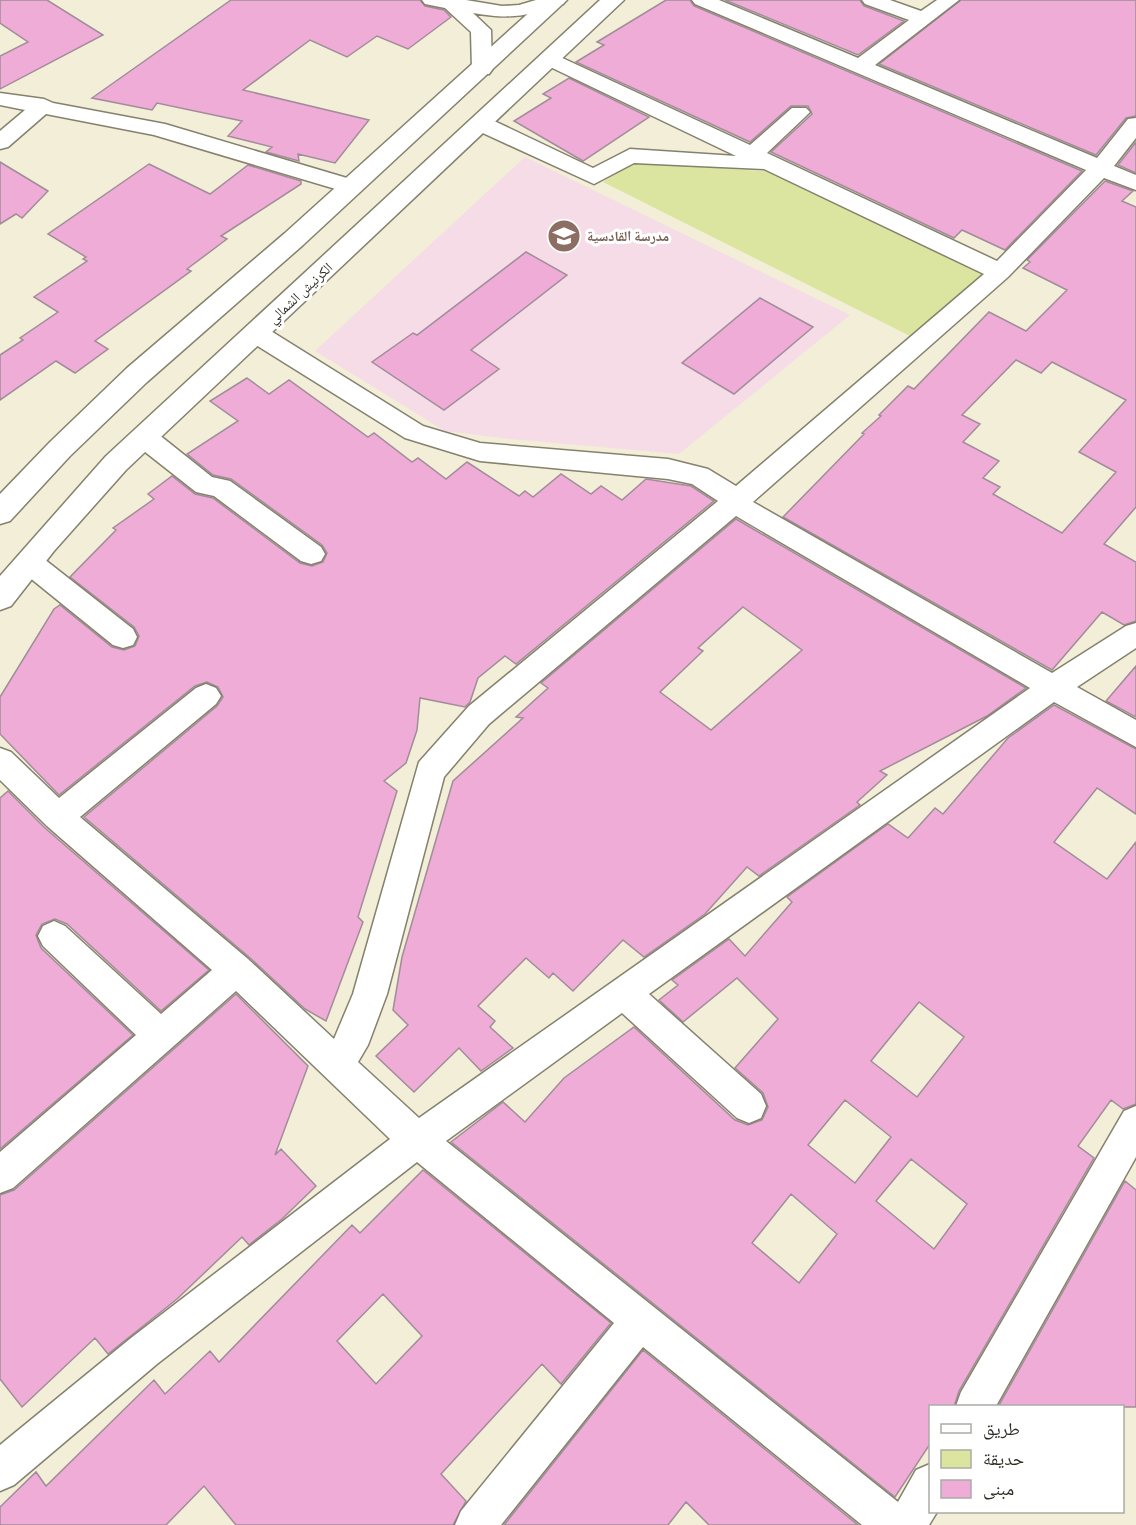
<svg xmlns="http://www.w3.org/2000/svg" width="1136" height="1525" viewBox="0 0 1136 1525" font-family="'PT Sans Narrow','Noto Naskh Arabic',sans-serif">
<rect width="100%" height="100%" fill="#f2eed8"/>
<path fill="#f5dce6" d="M525 157 850 315 679 454 510 439 445 431 315 351Z"/>
<path fill="#dce5a0" d="M632 162 776 172 984 275 914 338 603 182Z"/>
<path fill="#eeacd7" stroke="#a18d99" stroke-width="1.5" fill-rule="evenodd" d="M0 0H47L103 35 0 89V56L28 42 0 23Z
M231 0H420L425 6 444 10 451 17 408 49 377 36 347 57 310 40 243 90 369 120 335 163 298 154 299 161 266 152 272 147 228 136 242 121 157 103 152 110 92 98Z
M666 0H690L694 6 1082 171 1005 250 962 230 954 238 771 152 812 114 808 106H791L750 142 576 62 604 45 597 42Z
M725 0H860L864 6 904 21 858 55Z
M961 0H1136V116L1126 118 1096 155 879 64Z
M569 78 649 117 583 161 514 121 551 98 543 94Z
M1136 142V173L1118 165Z
M0 162 48 191 22 218 16 214 0 224Z
M149 164 210 194 248 165 301 181V184L221 236 227 239 187 269 191 271 95 341 108 349 75 373 56 361 0 400V355L23 340 20 338 58 312 34 297 87 261 83 259 86 257 48 234Z
M1105 181 1133 191 1122 201 1136 207V507L1104 544 1136 562V621L1124 625 1102 612 1052 670 783 517 864 434 862 433 881 416 879 415 908 386 914 389 989 312 1026 331 1067 290 1023 268 1030 262 1027 260ZM1016 360 1041 373 1052 362 1126 400 1079 452 1116 472 1062 533 993 494 1000 487 983 478 999 461 963 442 980 424 962 415Z
M526 252 567 275 471 350 499 369 444 410 372 362 413 333 417 335Z
M760 298 813 327 734 394 682 363Z
M247 378 269 394 289 380 368 437 374 433 412 462 418 458 446 479 467 462 519 496 525 491 533 497 561 474 591 494 601 486 622 500 646 479 691 486 714 501 516 664 505 656 478 678 470 702 465 707 420 698 417 730 406 763 384 781 397 791 358 917 363 922 326 1021 305 1009 249 957 84 817 217 706 223 697 218 687 207 682 195 686 59 795 0 734V697L54 609 60 605 112 647 124 650 135 646 139 636 134 627 70 577 116 530 113 528 154 499 148 494 172 476 195 494 213 498 300 563 312 566 323 562 327 553 322 545 231 479 213 475 187 454 238 421 210 401Z
M736 519 1026 688 987 716 880 771 887 775 857 802 860 805 759 876 747 867 705 914 644 957 623 940 573 991 553 973 549 978 526 958 478 1006 495 1021 490 1027 513 1048 481 1071 459 1048 414 1092 376 1056 408 1025 393 1010 402 957 453 781 523 718 516 717 548 688 541 683ZM743 607 802 650 711 730 660 692 703 651 698 648Z
M1136 666V717L1106 701Z
M1054 705 1136 749V814L1097 788 1054 842 1107 879 1136 842V1104L1123 1109 1111 1100 1078 1146 1094 1158 959 1391 954 1407H930V1444L895 1497 451 1142 503 1102 525 1122 564 1078 634 1027 735 1120 748 1125 762 1120 768 1107 763 1093 735 1068 778 1019 737 978 683 1022 659 1000 678 985 672 980 729 939 745 956 792 902 787 897 888 824 908 838 935 808 943 814 1008 738ZM919 1002 964 1037 917 1097 871 1061ZM845 1100 891 1137 855 1183 808 1145ZM911 1159 967 1204 934 1249 876 1201ZM791 1194 837 1234 799 1283 752 1243Z
M8 791 45 828 209 970 161 1011 67 924 55 919 42 924 36 935 41 948 133 1035 0 1149V798Z
M236 994 308 1066 275 1155 281 1149 316 1186 282 1219 249 1245 242 1237 177 1299 108 1354 95 1338 22 1407 0 1379V1195L14 1190Z
M423 1170 611 1323 561 1384 542 1364 441 1474 466 1501 453 1525H236L204 1486 166 1525H0V1507L36 1472 46 1486 154 1380 165 1394 210 1351 219 1362 352 1225 360 1233ZM383 1294 422 1336 376 1384 337 1341Z
M1125 1181 1136 1190V1407H998Z
M643 1350 858 1525H709L686 1502 668 1525H504Z"/>
<g fill="none" stroke-linecap="round" stroke-linejoin="round">
<defs>
<path id="minor" d="M422 0H466L502 6 519 5 536 0H566L563 4C526 16 512 20 473 13L491 30 492 70 489 74H475L472 70 471 32 445 8 425 4Z
M692 0H719L858 58 909 20 865 4 862 0H890L921 11 937 0H959L875 65 1097 158 1128 119 1136 118V138L1114 166 1136 175V190L1104 178 1008 277 753 502 1052 673 1126 626 1136 623V648L1077 687 1136 720V747L1054 702 649 994 761 1094 766 1106 761 1118 749 1123 737 1118 622 1013 446 1141 898 1502 916 1470 930 1464V1512H937L929 1525H862L643 1347 501 1525H455L461 1511 614 1323 417 1162 157 1364 14 1485 0 1491V1445L131 1338 390 1139 236 991 13 1188 0 1193V1152L136 1035 43 946 38 936 43 926 54 921 65 926 161 1014 212 970 47 826 0 780V748L11 752 59 798 196 688 206 684 216 688 221 696 216 704 80 817 248 959 334 1039 353 994 419 762 469 706 718 501 692 484 668 479 480 461 405 438 248 340 245 334 248 328 257 326 266 328 423 426 480 443 668 459 708 469 736 486 984 274 764 169 634 163 594 184 474 129 471 124 474 119H490L593 168 630 149 736 156 544 64 541 60 544 56H558L750 145 792 108H806L810 112 806 116 767 153 997 261 1086 170 695 4ZM736 516 1030 688 419 1118 358 1062 368 1045 387 994 444 777 489 724Z
M0 93 44 99 53 103 165 124 357 181 360 186 357 191 349 193 154 135 46 114 8 147 0 149V131L25 110 0 105Z
M144 428 153 430 212 477 230 481 321 547 325 554 321 561 311 564 301 561 214 496 196 492 135 444 131 437 135 430Z
M29 552 39 555 133 629 137 637 133 645 123 648 113 645 19 569 15 562 19 555Z
M1136 1106V1157L996 1406H956L961 1392 1124 1111Z"/>
<path id="secondary" d="M543 0H567L303 245 147 382 70 456 10 521 0 524V494L50 442 127 368 285 233Z
M600 0H624L126 470 54 551 11 606 0 610V576L106 456Z"/>
</defs>
<use href="#minor" stroke="#84816d" stroke-width="3"/>
<use href="#secondary" stroke="#84816d" stroke-width="3"/>
<use href="#minor" fill="#fff" fill-rule="evenodd"/>
<use href="#secondary" fill="#fff" fill-rule="evenodd"/>
</g>
<defs>
<symbol id="school-disc" viewBox="-11 -11 22 22"><circle r="9.5" fill="#8d6e63" stroke="#fff"/><path d="M0-5L7-2L0 1L-7-2ZM-4 1L0 2.5L4 1V4Q0 6-4 4Z" fill="#fff"/></symbol>
</defs>
<g fill-rule="evenodd">
<use href="#school-disc" x="545" y="217" width="38" height="38"/>
</g>
<g text-anchor="middle" dominant-baseline="central" stroke-width="6" stroke-linejoin="round" paint-order="stroke">
<g font-size="14" font-weight="bold" fill="#785e54" stroke="#fff" text-anchor="start">
<text x="587" y="236">مدرسة القادسية</text>
</g>
<g font-size="14" fill="#2e2d24" stroke="#fff">
<text transform="translate(300 293) rotate(-43)">الكرنيش الشمالي</text>
</g>
</g>
<rect x="929" y="1405" width="195" height="108" fill="#ffffff" stroke="#ababa7" stroke-width="1.5"/>
<rect x="941" y="1424" width="30" height="9" fill="#ffffff" stroke="#ababa7" stroke-width="1.5"/>
<text x="983" y="1435" font-size="18" fill="#2e2d24">طريق</text>
<rect x="941" y="1450" width="30" height="18" fill="#dce5a0" stroke="#ababa7" stroke-width="1.5"/>
<text x="983" y="1465" font-size="18" fill="#2e2d24">حديقة</text>
<rect x="941" y="1480" width="30" height="18" fill="#eeacd7" stroke="#ababa7" stroke-width="1.5"/>
<text x="983" y="1495" font-size="18" fill="#2e2d24">مبنى</text>
</svg>
